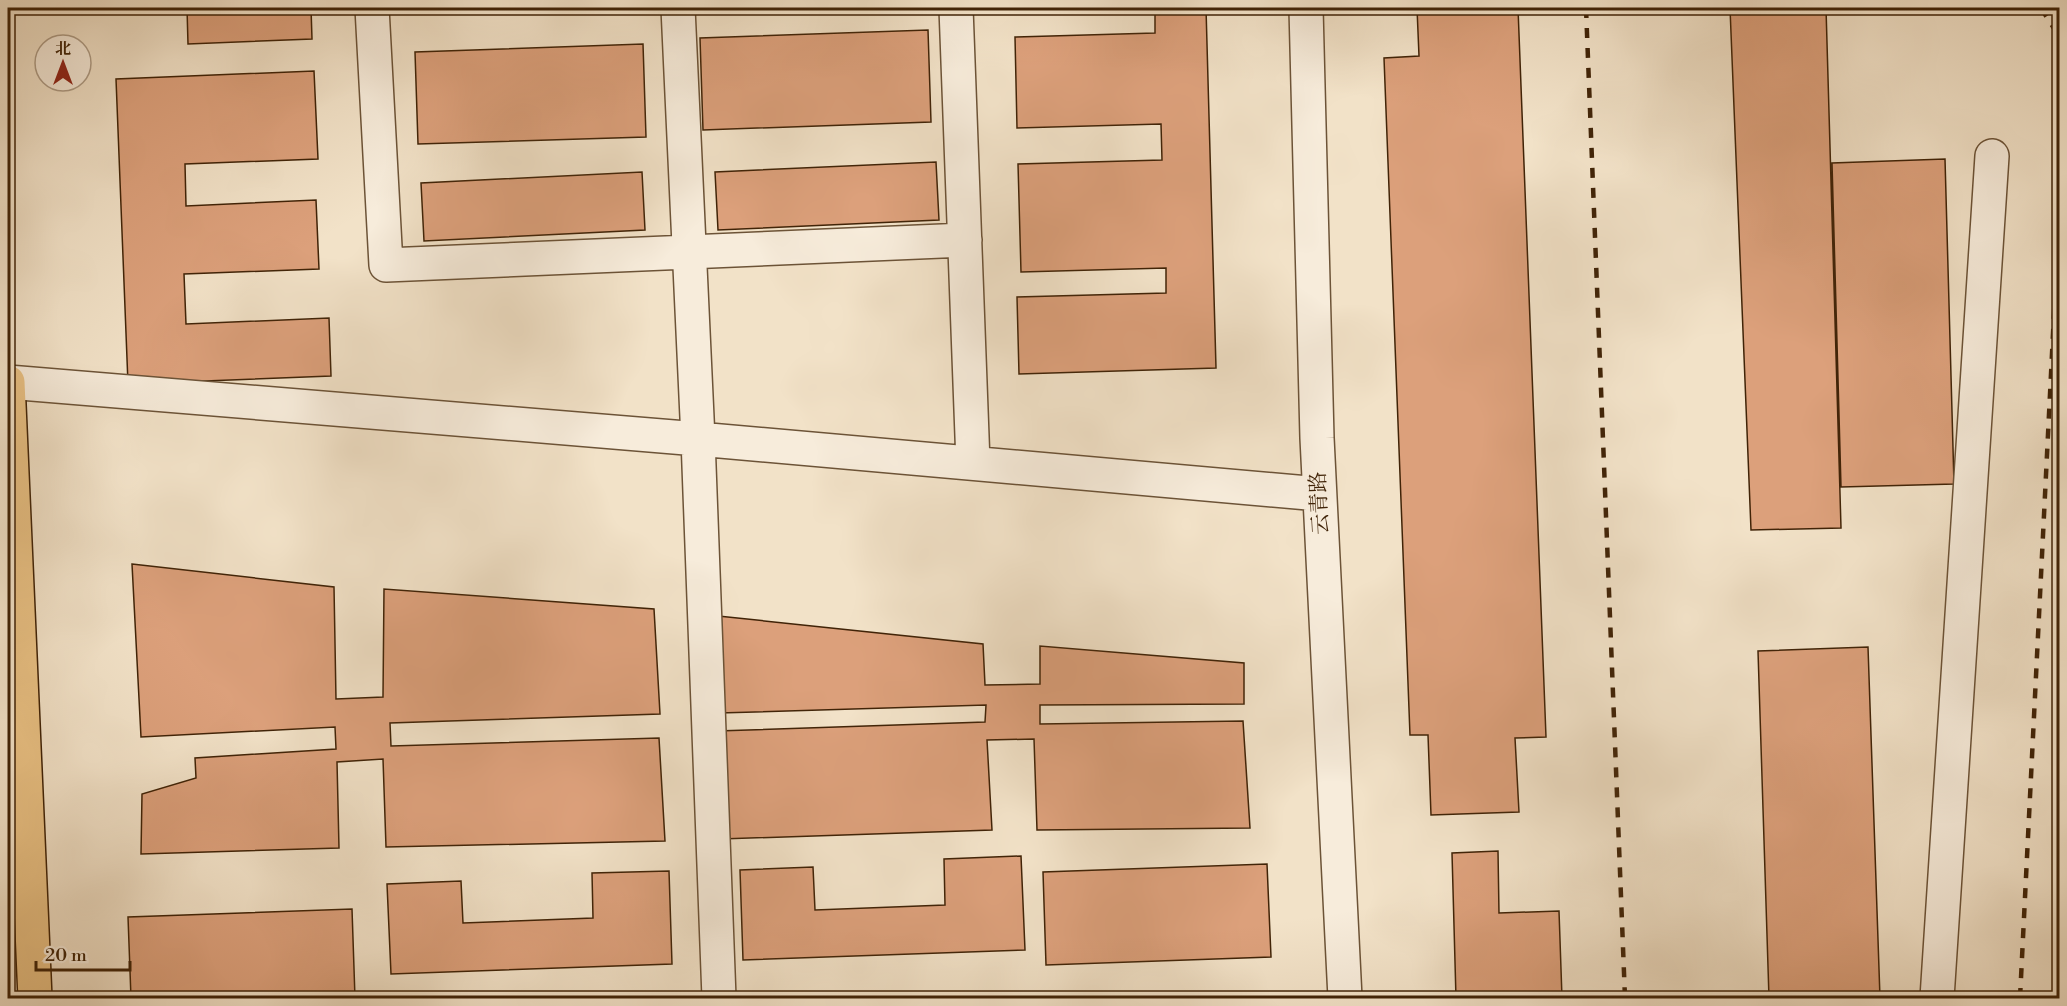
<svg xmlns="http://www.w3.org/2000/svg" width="2067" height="1006" viewBox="0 0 2067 1006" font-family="'Libre Bodoni','Noto Serif SC',serif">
<rect width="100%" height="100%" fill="#f2e2c8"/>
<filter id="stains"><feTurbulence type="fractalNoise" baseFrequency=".00333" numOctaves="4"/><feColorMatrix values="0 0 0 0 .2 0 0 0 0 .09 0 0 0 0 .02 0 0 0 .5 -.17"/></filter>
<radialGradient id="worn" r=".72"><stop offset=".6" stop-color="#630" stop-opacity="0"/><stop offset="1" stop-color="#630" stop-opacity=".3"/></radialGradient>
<path fill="#dca07b" stroke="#402307" stroke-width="1.5" d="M187 8H311L312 39 188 44Z
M407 8H582L407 13Z
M1155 8H1206L1216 368 1019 374 1017 297 1166 293V268L1021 272 1018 164 1162 160 1161 124 1017 128 1015 37 1155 33Z
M1417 8H1518L1546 737 1515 738 1519 812 1431 815 1428 735H1410L1384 58 1419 56Z
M1730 8H1826L1841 528 1751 530Z
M928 30 931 122 703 130 700 38Z
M643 44 646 137 418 144 415 52Z
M314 71 318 159 185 164 186 206 316 200 319 269 184 274 186 324 329 318 331 376 128 384 116 79Z
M1945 159 1954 484 1841 487 1832 163Z
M936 162 939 220 718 230 715 172Z
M642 172 645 230 424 241 421 183Z
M132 564 334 587 336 699 383 697 384 589 654 609 660 714 390 723 391 746 659 738 665 841 386 847 383 759 337 762 339 848 141 854 142 794 196 778 195 758 336 749 335 727 141 737Z
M718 616 983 644 985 685 1040 684V646L1244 663V704L1040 705V724L1243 721 1250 828 1037 830 1034 739 987 740 992 830 721 839 717 731 985 722 986 705 719 713Z
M1868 647 1880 998H1769L1758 651Z
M1498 851 1499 913 1559 911 1562 998H1456L1452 853Z
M1021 856 1025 950 743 960 740 870 813 867 815 910 945 905 944 859Z
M1267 864 1271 957 1046 965 1043 872Z
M669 871 672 964 391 974 387 884 461 881 463 923 593 918 592 873Z
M352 909 355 998H131L128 917Z"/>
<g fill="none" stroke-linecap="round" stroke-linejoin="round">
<defs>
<path id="minor" d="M372 8 386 265 965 240
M678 8 698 439 719 998
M956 8 973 463
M1306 8 1317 438 1345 998
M8 382 698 439 1319 494
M1937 998 1992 156"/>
<path id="major" d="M8 382 35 998"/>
</defs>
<use href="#minor" stroke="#6c5337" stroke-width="36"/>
<use href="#major" stroke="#402307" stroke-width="36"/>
<use href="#minor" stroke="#f7ecdb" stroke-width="33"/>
<use href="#major" stroke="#e9c184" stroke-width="33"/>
<path stroke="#402307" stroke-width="4.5" stroke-dasharray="10 10" stroke-linecap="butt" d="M1586 8 1625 998
M2041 8 2060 38
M2020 998 2060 193"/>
</g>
<g text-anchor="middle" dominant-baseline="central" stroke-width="5" stroke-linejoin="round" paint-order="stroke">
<g font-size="21" fill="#402307" stroke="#f7ecdb">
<text transform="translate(1320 503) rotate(-93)">云青路</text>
</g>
</g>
<rect width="2067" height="1006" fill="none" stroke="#f2e2c8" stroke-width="30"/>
<rect x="9" y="9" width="2049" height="988" fill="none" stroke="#402307" stroke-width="3"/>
<rect x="15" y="15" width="2037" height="976" fill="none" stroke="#402307" stroke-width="1.5"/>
<g transform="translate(63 63)"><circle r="28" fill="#f7ecdb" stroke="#ae9c86" stroke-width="1.5"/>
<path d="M0-4.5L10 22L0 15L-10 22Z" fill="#8f2418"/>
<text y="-9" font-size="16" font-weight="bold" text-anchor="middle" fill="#402307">北</text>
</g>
<path d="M36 961v9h94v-9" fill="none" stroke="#402307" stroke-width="3"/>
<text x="45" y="961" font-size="18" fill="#402307" stroke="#f7ecdb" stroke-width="4.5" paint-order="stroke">20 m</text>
<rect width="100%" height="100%" filter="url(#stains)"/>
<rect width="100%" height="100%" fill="url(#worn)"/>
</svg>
